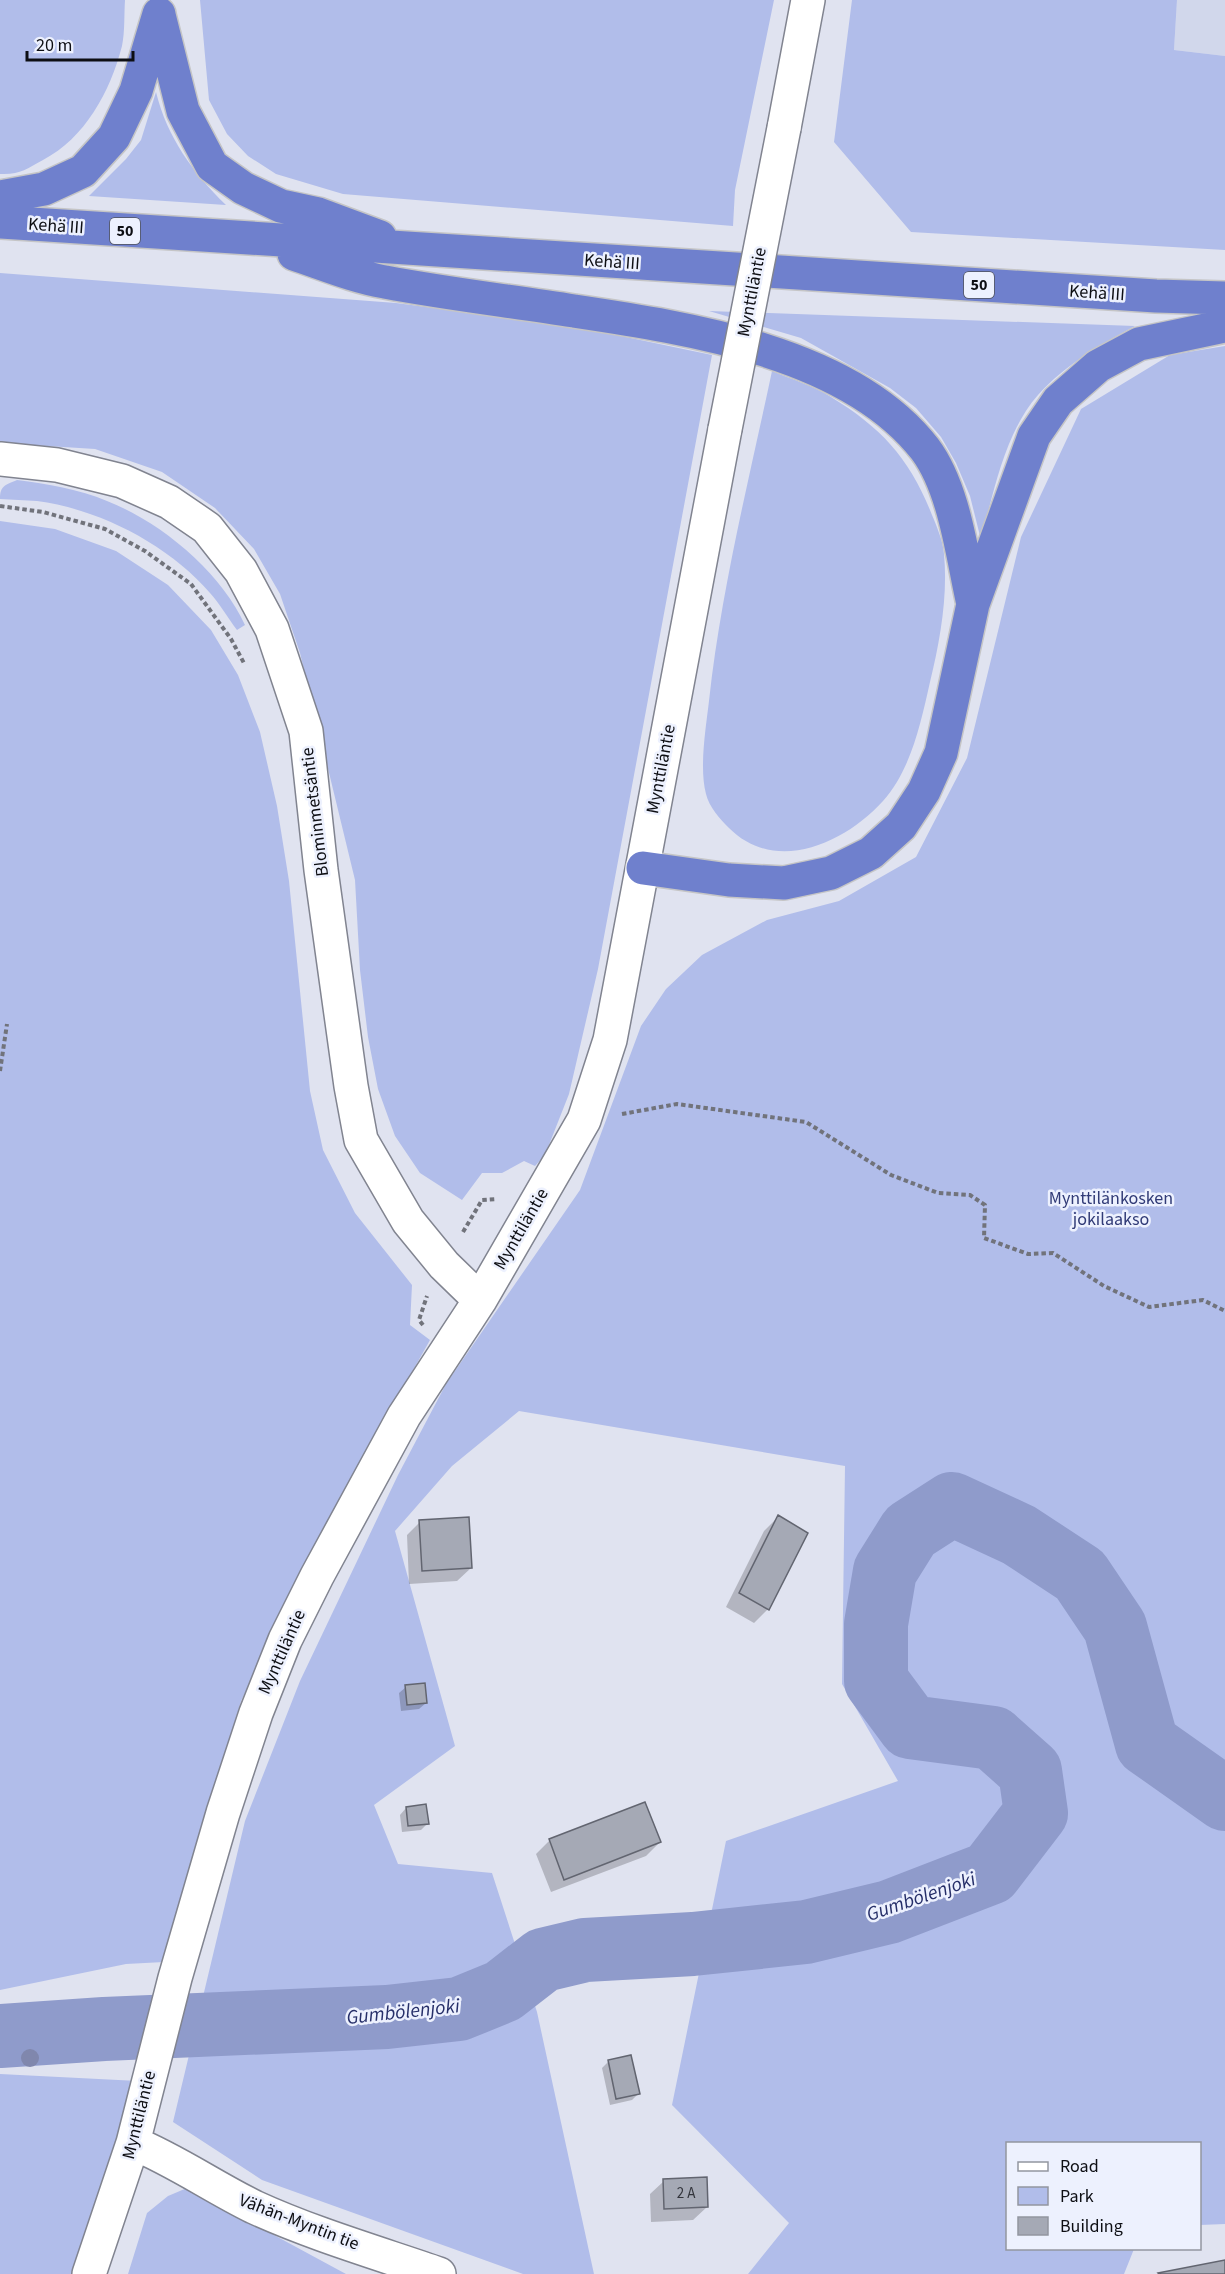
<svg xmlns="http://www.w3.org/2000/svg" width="1225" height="2274" viewBox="0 0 1225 2274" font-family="'Source Sans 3',sans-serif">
<rect width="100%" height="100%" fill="#e0e3f0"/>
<path fill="#d1d7eb" d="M1177 0H1225V56L1174 50Z"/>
<path fill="#b1bdea" d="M0 0H125C124 15 125 32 122 46 110 92 85 138 43 160 26 169 20 175 0 174Z
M200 0H774L735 190 733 226 343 194 276 174 248 156 227 134 209 100Z
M852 0H1177L1174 50 1225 56V250L911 232 834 142Z
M156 92C167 137 193 173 226 205L89 196 126 159 141 140Z
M0 273 396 303 578 327 712 355 598 969 569 1094 545 1155 535 1166 524 1161 502 1173H482L462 1200 420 1173 395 1136 378 1089 368 1037 360 970 355 880 300 653 280 594 254 549 215 508 162 472 95 449 0 443Z
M709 311 1135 326C1100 345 1065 365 1038 395 1005 432 993 494 981 540L970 496 956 463 941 437 916 408 890 388 801 338Z
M1225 346V2224L1200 2225V2144H1008V2248L1134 2249 1124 2274H748L789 2223 672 2105 726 1841 898 1781 842 1684 845 1466 519 1411 452 1466 395 1531 455 1746 374 1805 398 1864 492 1873 537 2012 594 2274H523L262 2180 173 2122 245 1821 300 1681 398 1475 446 1384 580 1190 641 1026 666 989 702 955 767 920 839 901 916 857 967 758 1021 537 1081 409 1170 355Z
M772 371C791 379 814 386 831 397 882 428 910 459 932 515 937 527 943 541 944 554 948 596 940 641 930 682 921 722 911 770 883 801 845 843 776 875 729 828 720 819 709 807 706 794 699 768 706 727 709 701 721 590 749 480 772 371Z
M17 480C47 484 79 489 107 501 161 522 221 572 245 625L237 630C228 618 220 604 210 593 169 545 99 509 37 501 25 500 12 500 0 499 0 486 5 485 17 480Z
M0 521 55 529 116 551 168 585 211 630 238 675 260 732 277 806 289 881 310 1091 323 1150 355 1213 412 1285 410 1325 430 1340 319 1538 241 1701 164 1962 126 1964 0 1990Z
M0 2074 138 2081 75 2274H0Z
M187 2188 346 2274H128L147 2213 168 2196Z"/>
<path fill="#0003" d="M778 1517 806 1534 768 1609 754 1623 726 1607 764 1531Z
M420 1522 471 1568 457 1581 409 1584 407 1535Z
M406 1687 426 1703 419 1709 401 1711 399 1693Z
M406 1808 427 1824 421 1830 402 1832 400 1815Z
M550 1840 660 1842 646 1856 551 1892 536 1854Z
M609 2061 638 2094 632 2100 610 2105 602 2068Z
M664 2181 707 2207 693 2220 651 2222 650 2194Z"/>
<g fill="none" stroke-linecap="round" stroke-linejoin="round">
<path stroke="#8f9bcb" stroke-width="64" d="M0 2036 104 2029 387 2017 459 2009 503 1991 543 1960 585 1950 693 1944 806 1932 889 1912 990 1873 1036 1813 1030 1771 993 1738 910 1727 876 1681V1624L885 1571 910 1531 952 1504 1019 1535 1080 1575 1115 1627 1147 1744 1225 1799"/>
</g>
<path fill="#a5a9b5" stroke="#626570" stroke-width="1.5" d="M778 1515 808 1533 769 1610 739 1593Z
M469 1517 472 1568 422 1571 419 1520Z
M425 1683 427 1703 407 1705 405 1685Z
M645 1802 661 1842 564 1880 549 1839Z
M426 1804 429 1824 408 1826 406 1807Z
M631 2055 640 2094 616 2099 608 2060Z
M707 2177 708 2207 664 2209 663 2179Z
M1225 2260V2274H1159L1158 2273Z"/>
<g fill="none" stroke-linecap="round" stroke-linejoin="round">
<defs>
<path id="minor" d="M784 128 808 0
M0 459 57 465 122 481 169 502 207 528 241 571 272 629 306 731 321 870 351 1086 361 1140 408 1221 444 1265 480 1300
M133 2143C175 2160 213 2187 254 2207 313 2234 378 2253 439 2274
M89 2274 133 2143 175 1978 223 1813 256 1713 285 1640 317 1576 404 1416 480 1300 584 1120 610 1040 725 429"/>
<path id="highway" d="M159 15 183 111 212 166 243 188 281 206 318 214 380 237
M0 197 44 189 83 171 114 137 136 91 159 14
M0 222 1156 296 1225 298
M294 254C324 264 355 277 385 282 448 294 511 301 574 311 688 328 850 352 925 449 955 489 962 556 973 604
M643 868 729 880 784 883 831 873 871 853 901 826 924 791 941 753 973 604 1034 436 1058 401 1098 366 1139 344 1225 326"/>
</defs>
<use href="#minor" stroke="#818490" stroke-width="36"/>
<use href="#highway" stroke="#c5c5c6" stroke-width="36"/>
<path stroke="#71737b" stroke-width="4" stroke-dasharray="4.5 3" stroke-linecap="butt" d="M0 506 43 512 105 529 145 551 191 584 231 639 245 665
M0 1071 7 1024
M622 1114 677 1104 806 1122 891 1175 938 1193 970 1195 985 1205 984 1238 1028 1254 1053 1253 1104 1286 1149 1307 1203 1300 1225 1311
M463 1232 482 1200 497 1199
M423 1325 419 1320 427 1296"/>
<use href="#minor" stroke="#fff" stroke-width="33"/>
<use href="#highway" stroke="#6f80cd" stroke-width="33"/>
<defs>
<path id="minor-bridge" d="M725 429 784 128"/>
</defs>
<use href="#minor-bridge" stroke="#818490" stroke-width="36" stroke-linecap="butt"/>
<use href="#minor-bridge" stroke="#fff" stroke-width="33"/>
</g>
<circle fill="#8087ad" cx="30" cy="2058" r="9"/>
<g text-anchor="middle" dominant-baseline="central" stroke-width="5" stroke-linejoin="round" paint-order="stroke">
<g font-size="15" fill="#33353c">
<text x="686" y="2193">2 A</text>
</g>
<g fill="#edf1fe" stroke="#50525a" stroke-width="1.5">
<rect x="110" y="218" width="30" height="26" rx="4.5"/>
<rect x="964" y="272" width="30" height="26" rx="4.5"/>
</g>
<g font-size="16" font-weight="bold" fill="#0d0e13">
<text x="125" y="231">50</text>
<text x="979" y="285">50</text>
</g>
<g font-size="18" fill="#0d0e13" stroke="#edf1fe">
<text transform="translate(56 226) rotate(4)">Kehä III</text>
<text transform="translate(612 262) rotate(4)">Kehä III</text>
<text transform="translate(752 292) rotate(-79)">Mynttiläntie</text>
<text transform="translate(1097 293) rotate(4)">Kehä III</text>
<text transform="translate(661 769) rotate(-79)">Mynttiläntie</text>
<text transform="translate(315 812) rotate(-97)">Blominmetsäntie</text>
<text transform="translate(521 1229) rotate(-60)">Mynttiläntie</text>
<text transform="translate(282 1652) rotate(-66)">Mynttiläntie</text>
<text transform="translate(139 2115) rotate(-76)">Mynttiläntie</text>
<text transform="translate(299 2222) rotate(21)">Vähän-Myntin tie</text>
</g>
<g font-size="18" fill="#313b77" stroke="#edf1fe">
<text x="1111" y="1198">Mynttilänkosken<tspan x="1111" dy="21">jokilaakso</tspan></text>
</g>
<g font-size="20" font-style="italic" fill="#262f69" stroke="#edf1fe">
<text transform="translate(921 1897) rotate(-19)">Gumbölenjoki</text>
<text transform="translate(403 2012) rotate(-6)">Gumbölenjoki</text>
</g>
</g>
<rect x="1006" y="2142" width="195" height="108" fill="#edf1fe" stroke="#9396a0" stroke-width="1.5"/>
<rect x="1018" y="2162" width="30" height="9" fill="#ffffff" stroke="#9396a0" stroke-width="1.5"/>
<text x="1060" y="2172" font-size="18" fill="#0d0e13">Road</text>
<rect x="1018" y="2187" width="30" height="18" fill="#b1bdea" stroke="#9396a0" stroke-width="1.5"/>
<text x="1060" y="2202" font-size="18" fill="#0d0e13">Park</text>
<rect x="1018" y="2217" width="30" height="18" fill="#a5a9b5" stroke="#9396a0" stroke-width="1.5"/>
<text x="1060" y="2232" font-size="18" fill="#0d0e13">Building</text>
<path d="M27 51v9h106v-9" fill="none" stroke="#0d0e13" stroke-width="3"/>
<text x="36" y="51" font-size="18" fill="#0d0e13" stroke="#edf1fe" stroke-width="4.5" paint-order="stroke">20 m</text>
</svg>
